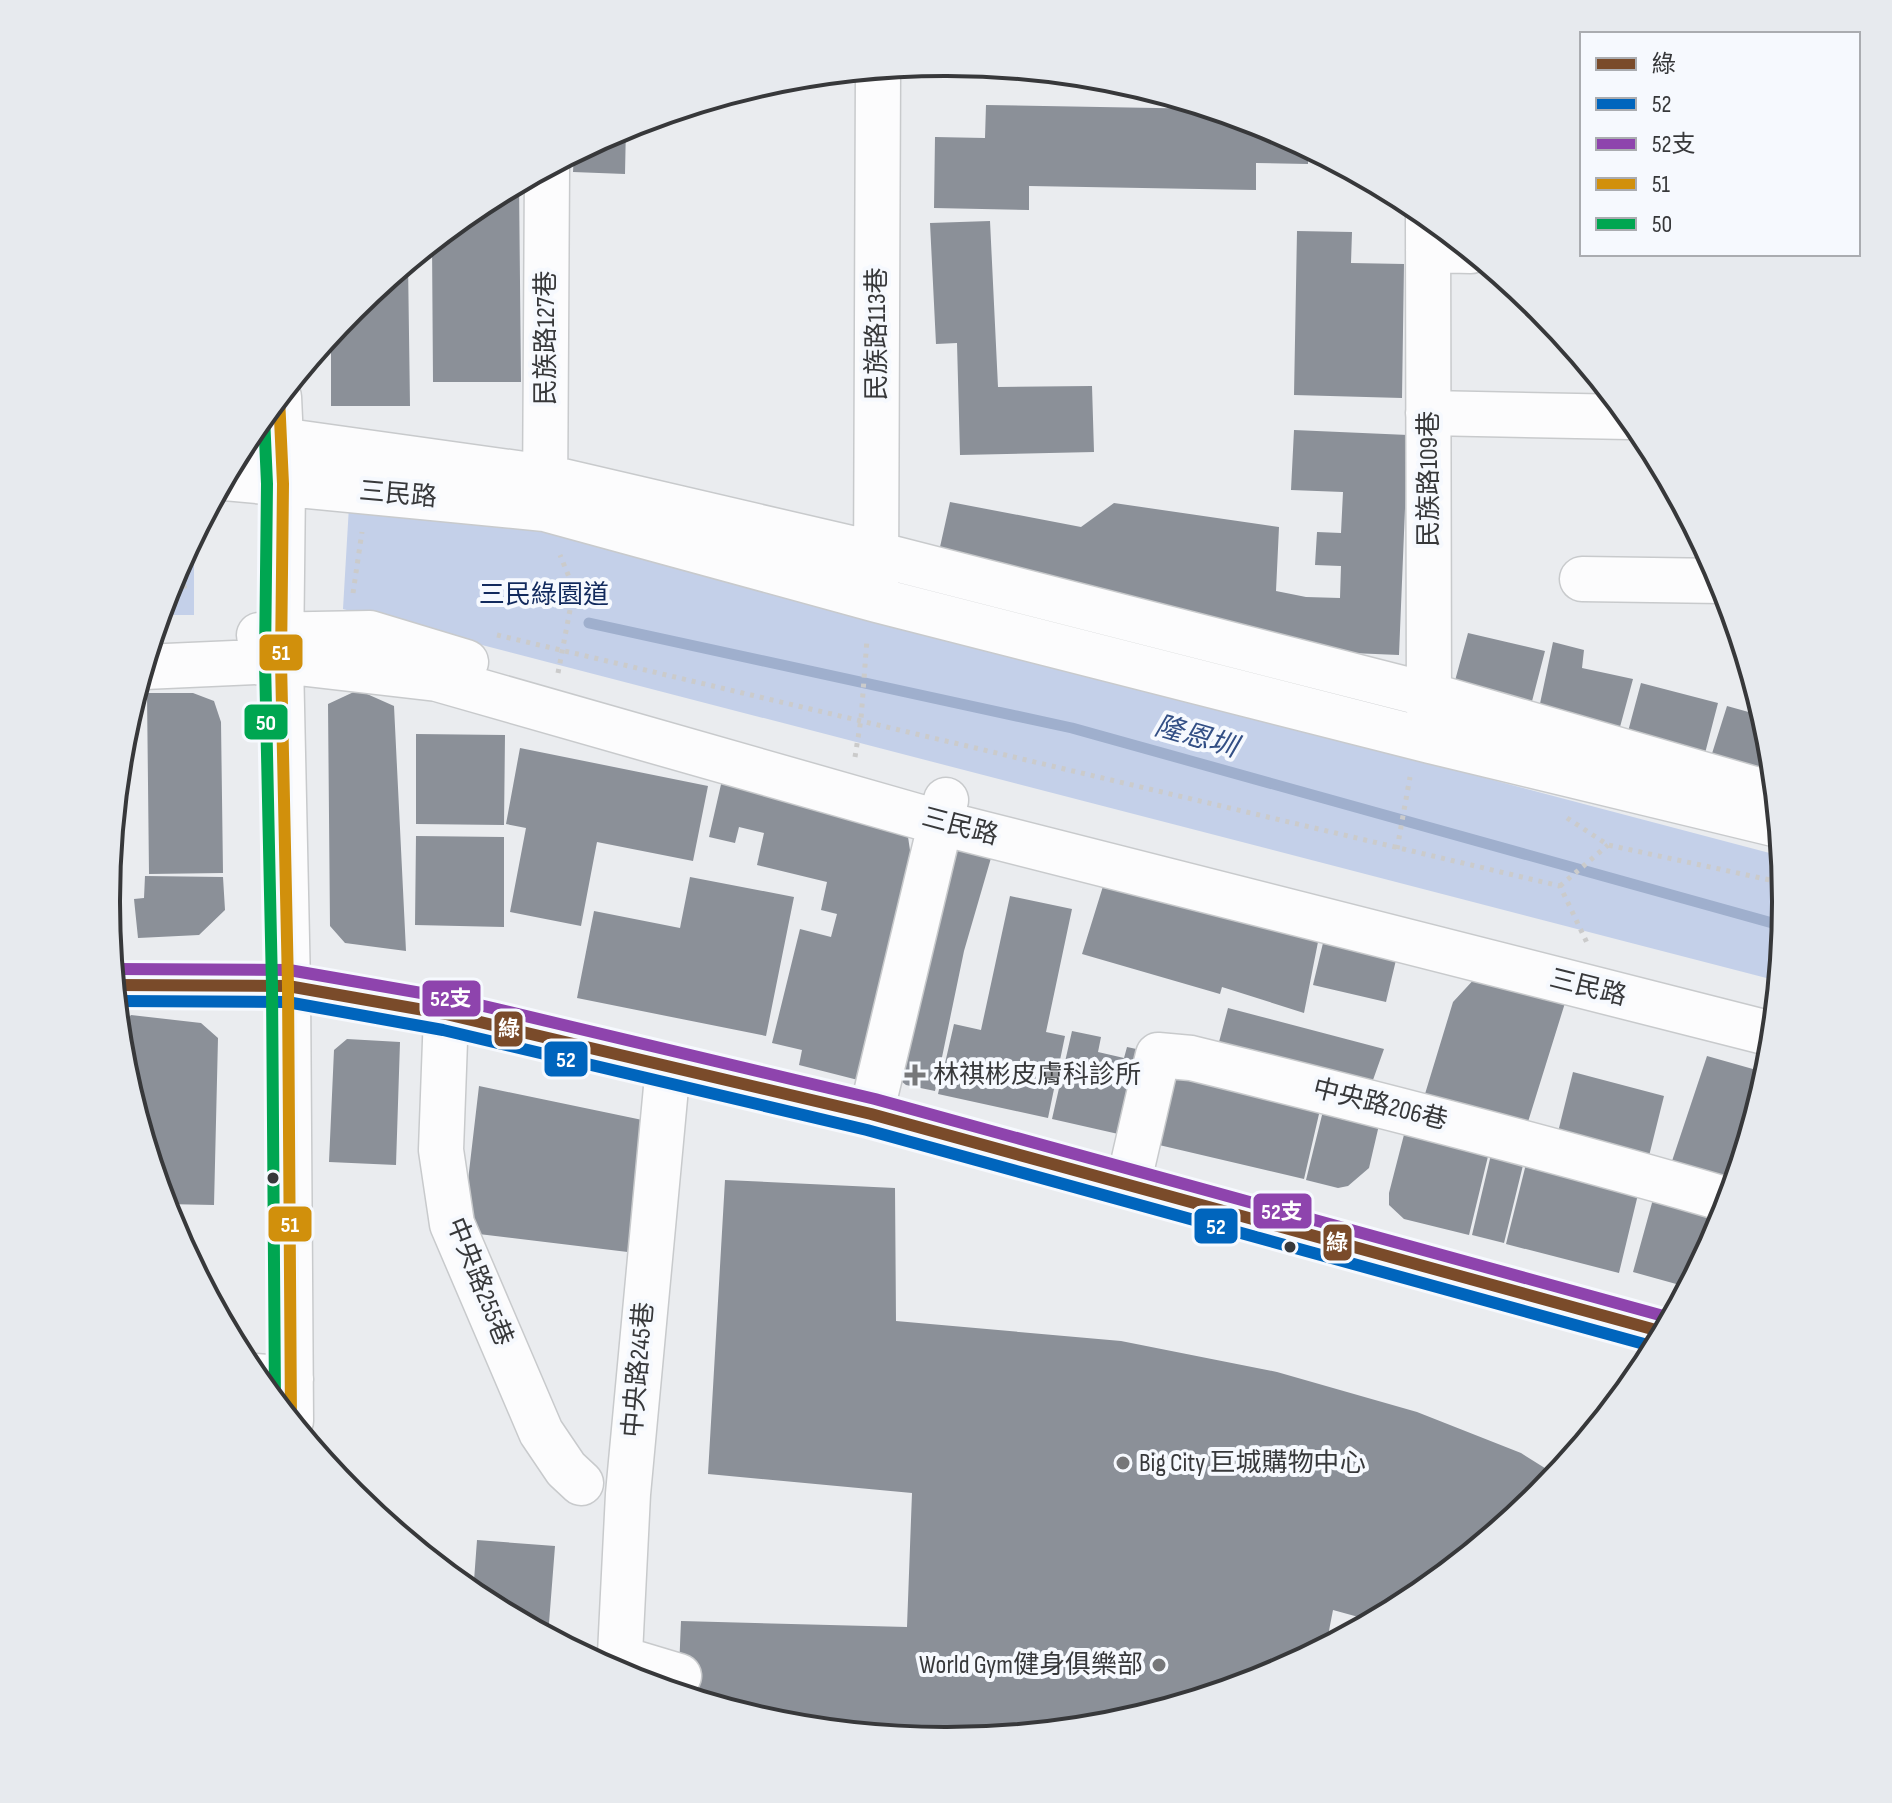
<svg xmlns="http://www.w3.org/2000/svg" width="1892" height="1803" viewBox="0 0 1892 1803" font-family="'Sofia Sans Condensed','Noto Sans TC',sans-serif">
<rect width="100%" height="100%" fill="#eaecef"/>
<path fill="#c4d0e9" d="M349 506 539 528 1781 856 1785 902 1778 981 343 609Z
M194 535V615H160L171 580Z"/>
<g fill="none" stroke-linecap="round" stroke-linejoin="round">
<path stroke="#9fafcd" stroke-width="11" d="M589 623 1072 728 1783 926"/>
</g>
<path fill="#8b9098" d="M986 105 1212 109 1268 126 1308 148V164L1256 163V190L1029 186V210L934 208 935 137 985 138Z
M626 125 625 174 573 172 574 153Z
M519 182 521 382H433L432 243 480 203Z
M990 221 998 387 1092 386 1094 452 960 455 957 343 936 344 930 223Z
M1297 231 1352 232 1351 263 1404 264 1402 398 1294 395Z
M408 262 410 406H331V335L353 308Z
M1294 430 1408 435 1399 655 1304 651 938 556 950 502 1081 527 1114 503 1279 527 1276 591 1306 597 1340 598 1341 566 1315 565 1317 532 1341 533 1343 492 1291 490Z
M1468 633 1545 651 1530 709 1453 688Z
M1553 642 1584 650 1582 668 1633 679 1617 738 1538 713Z
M1641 683 1718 703 1703 761 1626 739Z
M358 690 394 706 406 951 345 943 330 926 328 704Z
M147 693H193L214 701 221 722 223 873 149 874Z
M1727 706 1763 716 1770 745 1761 778 1709 763Z
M416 734 505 735 504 825 416 824Z
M520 748 708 786 693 861 597 842 581 926 510 912 526 828 506 824Z
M122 749 127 808 116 809Z
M722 780 907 830 912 864 858 1080 799 1065 802 1050 772 1043 800 929 831 937 837 914 821 910 827 882 757 865 764 833 739 827 735 843 709 837Z
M416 836 504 837V927L415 925Z
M959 850 991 858 964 951 935 1091 906 1085 895 1076 942 865Z
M145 876 223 877 225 910 199 935 138 938 134 899 144 898Z
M690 877 794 897 766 1036 577 998 594 911 680 928Z
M1104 883 1318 942 1304 1013 1222 987 1220 994 1082 954Z
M1010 896 1072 909 1046 1032 1065 1036 1048 1118 938 1094 954 1024 981 1030Z
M1323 943 1396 960 1386 1002 1313 985Z
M1478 975 1565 1003 1527 1125 1425 1094 1453 1002Z
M1228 1008 1384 1049 1368 1094 1215 1057Z
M131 1015 201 1023 218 1038 214 1205 165 1204 123 1065 119 1029Z
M1072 1031 1101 1037 1098 1052 1124 1058 1127 1047 1155 1053 1136 1138 1052 1119Z
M347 1039 400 1042 396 1165 329 1162 334 1050Z
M1707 1056 1767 1073 1730 1195 1667 1176Z
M1573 1072 1664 1096 1648 1160 1557 1136Z
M1200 1073 1322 1101 1304 1179 1142 1141 1155 1083Z
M479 1086 652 1122 636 1253 462 1232Z
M1323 1111 1379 1125 1369 1168 1348 1186 1338 1188 1306 1180Z
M1407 1123 1491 1144 1469 1235 1404 1219 1389 1205V1193Z
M1493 1146 1526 1153 1504 1243 1472 1235Z
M1529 1152 1641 1182 1619 1273 1506 1244Z
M725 1180 895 1188 896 1321 1121 1341 1277 1372 1417 1412 1521 1453 1556 1475 1539 1495 1412 1600 1373 1621 1333 1610 1326 1646 1267 1677 1109 1725 946 1741 782 1725 678 1693 681 1621 907 1627 912 1493 708 1474Z
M1655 1192 1725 1211 1721 1223 1687 1287 1633 1272Z
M477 1540 555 1546 548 1636 473 1594Z"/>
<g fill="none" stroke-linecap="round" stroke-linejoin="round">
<defs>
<path id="minor" d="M1428 216 1429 722
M1428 250 1471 251
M279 397 283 484 281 661 288 986 291 1421
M1428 413 1629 417
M246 440H280L545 477 876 554 1429 695 1775 795
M225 478 545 509 877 600 1430 741 1778 825
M545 505 547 168
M1582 579 1722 581
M876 582 878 69
M259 635 370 633 466 662
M144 667 281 661 437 679 941 823 1772 1034
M115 985 288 986 446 1014 871 1114 1663 1332
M446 1014 441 1150 452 1224 541 1432 566 1469 581 1483
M871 1114 946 800
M1128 1185 1158 1055 1191 1058C1371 1102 1550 1148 1728 1200
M255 1376 291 1379
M619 1658 679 1676
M619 1674 628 1494 668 1066"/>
</defs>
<use href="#minor" stroke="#c8cacc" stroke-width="47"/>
<path stroke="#cbcbcb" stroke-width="5" stroke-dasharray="4 6" stroke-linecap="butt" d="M168 587 185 591 180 563
M353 593 362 532
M497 635 1560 886 1588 945
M558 673 574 589 560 555
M855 757 861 719 867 639
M1567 818 1608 845 1784 883
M1397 849 1410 777
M1560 886 1608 845"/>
<use href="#minor" stroke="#fcfcfd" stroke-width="44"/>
<defs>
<path id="bus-1" d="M115 985 288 986 446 1014 871 1114 1663 1332"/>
<path id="bus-2" d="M116 1001 287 1002 443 1030 867 1130 1655 1347"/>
<path id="bus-3" d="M115 969 289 970 450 998 875 1099 1667 1317"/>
<path id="bus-4" d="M279 397 283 484 281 661 288 986 291 1420"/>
<path id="bus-5" d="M264 416 267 484 265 661 272 986 275 1401"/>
</defs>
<use href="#bus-1" stroke="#f6f9fe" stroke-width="18"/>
<use href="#bus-2" stroke="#f6f9fe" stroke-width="18"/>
<use href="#bus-3" stroke="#f6f9fe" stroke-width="18"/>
<use href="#bus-4" stroke="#f6f9fe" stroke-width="18"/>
<use href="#bus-5" stroke="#f6f9fe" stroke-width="18"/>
<use href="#bus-1" stroke="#7a4b2a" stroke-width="12"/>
<use href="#bus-2" stroke="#0065bd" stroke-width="12"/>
<use href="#bus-3" stroke="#8e44ad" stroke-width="12"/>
<use href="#bus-4" stroke="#d1900c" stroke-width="12"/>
<use href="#bus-5" stroke="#00a651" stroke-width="12"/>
</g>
<g fill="#767779" stroke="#f6f9fe" stroke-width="3">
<path d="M911 1063h8v8h8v8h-8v8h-8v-8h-8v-8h8z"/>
<circle cx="1123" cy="1463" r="8"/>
<circle cx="1159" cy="1665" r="8"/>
</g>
<g fill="#37383a" stroke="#f6f9fe" stroke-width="3">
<circle cx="273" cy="1178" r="7"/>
<circle cx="1290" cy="1247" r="7"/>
</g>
<g text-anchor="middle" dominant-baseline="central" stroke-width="8" stroke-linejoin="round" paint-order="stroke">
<g font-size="26" fill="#37383a" stroke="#f6f9fe">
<text transform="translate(877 334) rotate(-90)">民族路113巷</text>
<text transform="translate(546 338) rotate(-90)">民族路127巷</text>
<text transform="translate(1429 479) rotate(-90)">民族路109巷</text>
<text transform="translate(398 495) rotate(5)">三民路</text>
<text transform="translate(960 827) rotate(15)">三民路</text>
<text transform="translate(1588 988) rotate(14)">三民路</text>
<text transform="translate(1380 1105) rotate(14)">中央路206巷</text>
<text transform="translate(479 1282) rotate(68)">中央路255巷</text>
<text transform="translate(639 1370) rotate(-85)">中央路245巷</text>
</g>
<g font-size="26" fill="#122a5d" stroke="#f6f9fe">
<text x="544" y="595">三民綠園道</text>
</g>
<g font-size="26" fill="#37383a" stroke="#f6f9fe" text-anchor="start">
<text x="933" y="1075">林祺彬皮膚科診所</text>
<text x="1139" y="1463">Big City 巨城購物中心</text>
<text x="1143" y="1665" text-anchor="end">World Gym健身俱樂部</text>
</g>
<g font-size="28" font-style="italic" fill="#334f85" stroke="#f6f9fe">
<text transform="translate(1196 737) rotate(16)">隆恩圳</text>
</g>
</g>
<path d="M0 0H1892V1803H0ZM945 76H947A825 825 0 0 1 1772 901V902A825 825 0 0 1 947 1727H945A825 825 0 0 1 120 902V901A825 825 0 0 1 945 76Z" fill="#e7eaee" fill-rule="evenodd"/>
<path fill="none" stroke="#37383a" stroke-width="4" d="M945 76H947A825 825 0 0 1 1772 901V902A825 825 0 0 1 947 1727H945A825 825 0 0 1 120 902V901A825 825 0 0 1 945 76Z"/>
<g stroke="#f6f9fe" stroke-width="3">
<rect x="258" y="633" width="46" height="39" rx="8" fill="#d1900c"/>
<rect x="243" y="703" width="46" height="38" rx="8" fill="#00a651"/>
<rect x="421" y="979" width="61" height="39" rx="8" fill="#8e44ad"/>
<rect x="493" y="1010" width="31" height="38" rx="8" fill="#7a4b2a"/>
<rect x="543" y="1040" width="46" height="38" rx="8" fill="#0065bd"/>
<rect x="1252" y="1192" width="61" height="38" rx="8" fill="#8e44ad"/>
<rect x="267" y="1205" width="46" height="38" rx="8" fill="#d1900c"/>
<rect x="1193" y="1207" width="46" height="38" rx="8" fill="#0065bd"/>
<rect x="1322" y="1223" width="31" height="39" rx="8" fill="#7a4b2a"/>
</g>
<g font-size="22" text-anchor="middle" font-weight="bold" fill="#fff">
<text x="281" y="660">51</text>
<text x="266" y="730">50</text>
<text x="451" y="1006">52支</text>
<text x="509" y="1036">綠</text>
<text x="566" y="1067">52</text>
<text x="1282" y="1219">52支</text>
<text x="290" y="1232">51</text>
<text x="1216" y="1234">52</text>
<text x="1337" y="1250">綠</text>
</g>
<rect x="1580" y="32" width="280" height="224" fill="#f6f9fe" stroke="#aaacb0" stroke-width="2"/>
<rect x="1596" y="58" width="40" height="12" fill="#7a4b2a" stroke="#aaacb0" stroke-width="2"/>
<text x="1652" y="72" font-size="24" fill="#37383a">綠</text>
<rect x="1596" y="98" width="40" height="12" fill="#0065bd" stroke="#aaacb0" stroke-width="2"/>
<text x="1652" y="112" font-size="24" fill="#37383a">52</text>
<rect x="1596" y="138" width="40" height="12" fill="#8e44ad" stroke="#aaacb0" stroke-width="2"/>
<text x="1652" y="152" font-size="24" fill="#37383a">52支</text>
<rect x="1596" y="178" width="40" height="12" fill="#d1900c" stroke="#aaacb0" stroke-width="2"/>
<text x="1652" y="192" font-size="24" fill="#37383a">51</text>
<rect x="1596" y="218" width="40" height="12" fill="#00a651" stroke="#aaacb0" stroke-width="2"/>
<text x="1652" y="232" font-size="24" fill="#37383a">50</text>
</svg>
